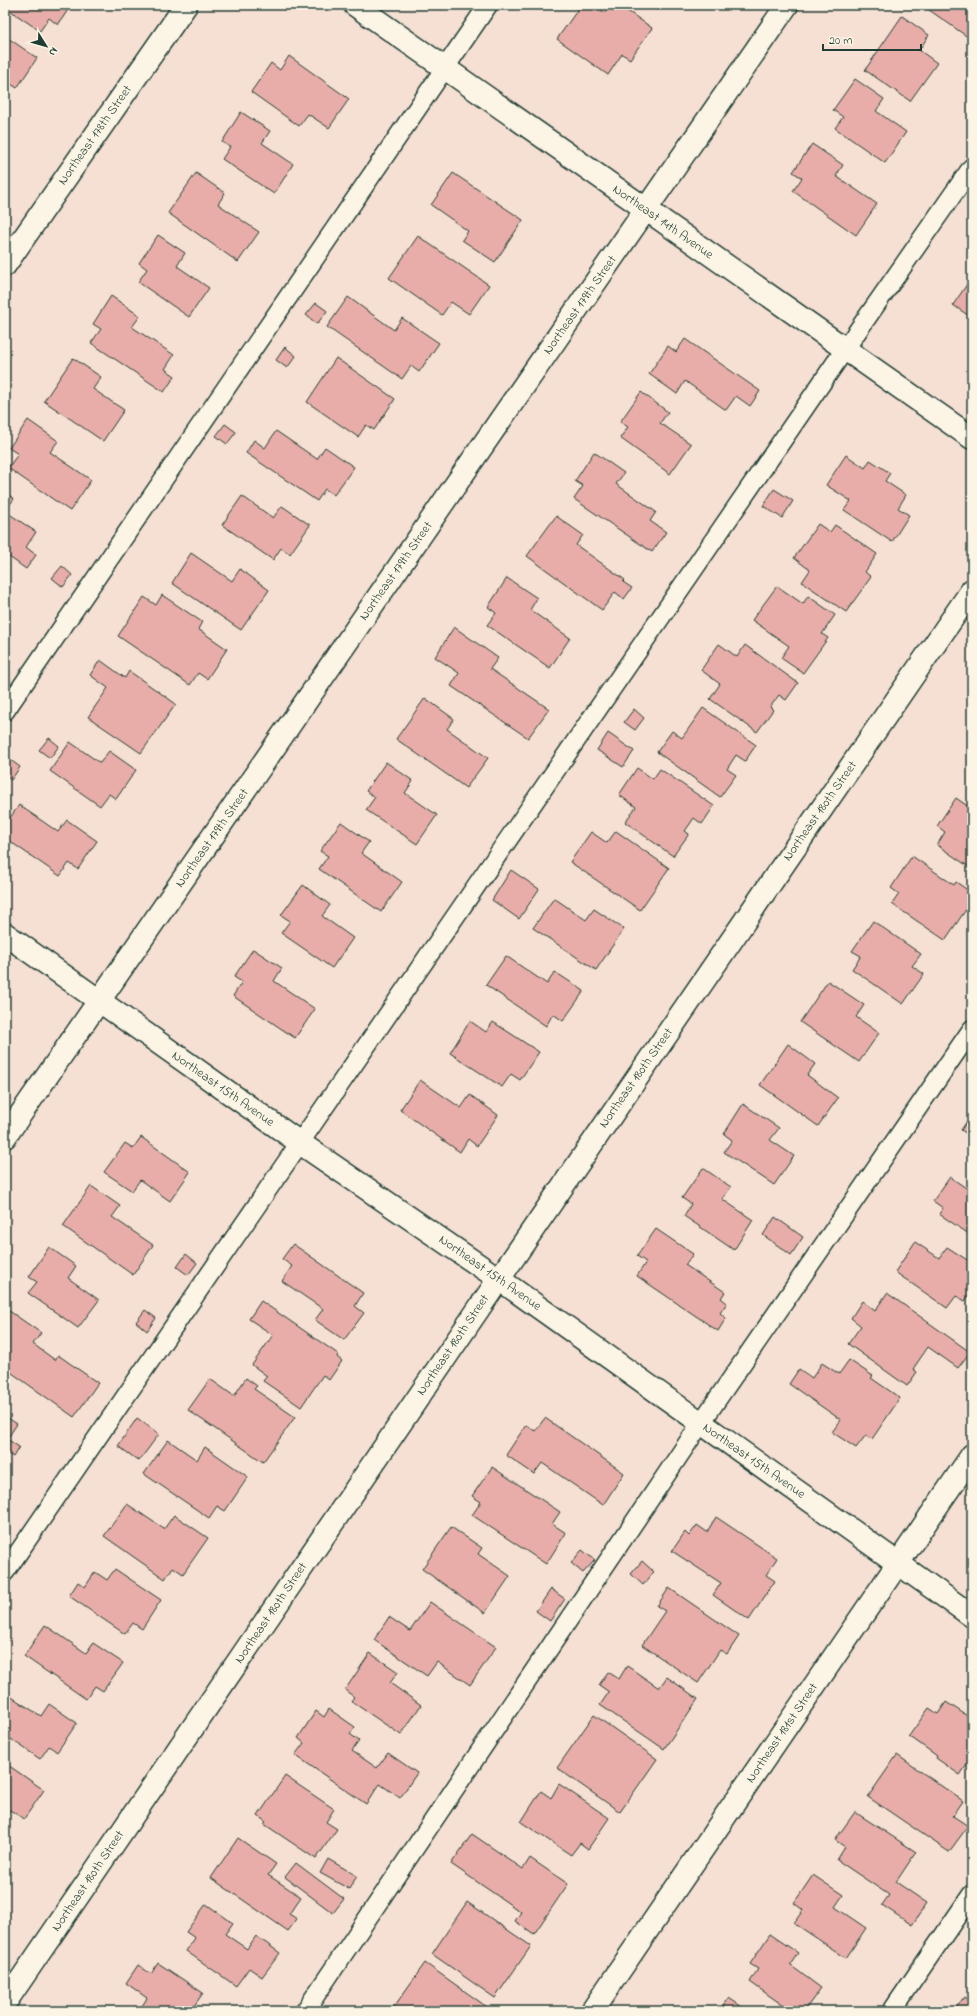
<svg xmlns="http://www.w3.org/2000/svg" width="977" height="2016" viewBox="0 0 977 2016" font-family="'Indie Flower',sans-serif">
<rect width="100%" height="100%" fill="#f6dfd3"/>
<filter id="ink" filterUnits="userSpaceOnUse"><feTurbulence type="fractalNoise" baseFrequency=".025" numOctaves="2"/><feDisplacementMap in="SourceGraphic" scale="8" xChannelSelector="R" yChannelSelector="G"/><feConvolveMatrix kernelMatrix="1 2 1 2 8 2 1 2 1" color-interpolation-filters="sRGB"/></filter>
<g filter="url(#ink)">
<path fill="#e8ada8" stroke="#1f3d34" d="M5 5H71L58 25 49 18 40 31 5 7Z
M581 5H594L605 13 610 5H619L652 28 630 59 622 54 608 75 557 39Z
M922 5H972V40Z
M902 16 929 35 919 50 937 63 910 101 865 70Z
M5 36 37 58 17 88 8 82 5 86Z
M289 56 349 99 329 128 308 114 299 126 251 92 271 63 280 70Z
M855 79 884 99 876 111 906 132 885 163 835 128 843 117 833 110Z
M241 112 270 131 262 143 293 164 274 194 222 159 230 147 222 142Z
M812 144 843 165 836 176 877 204 856 235 793 191 802 178 793 172Z
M196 173 225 193 218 204 259 232 238 262 168 213Z
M453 173 523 220 495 262 462 240 468 231 431 205Z
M158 235 185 253 177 266 209 288 189 317 138 282 147 269 139 263Z
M418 236 489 285 469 314 451 302 442 315 389 278Z
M972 277V318L953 305Z
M111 296 140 316 132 327 174 355 165 369 175 376 164 392 91 343 101 329 93 324Z
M348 297 394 330 402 318 439 343 419 372 411 366 402 379 327 327Z
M316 303 327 311 317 324 306 315Z
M685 339 760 391 750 406 736 396 726 410 685 381 677 394 649 374 668 346 676 352Z
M285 347 296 356 287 368 276 360Z
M73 358 101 377 93 389 124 410 103 441 44 401Z
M336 358 395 399 374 430 366 425 358 437 307 402Z
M641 392 668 412 660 423 691 444 670 474 620 438 628 427 620 422Z
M28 420 58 441 50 452 91 480 70 511 8 468 18 454 9 448Z
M225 424 236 432 227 444 216 436Z
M276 431 317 459 325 447 354 467 334 495 325 489 317 501 246 453 254 440 265 448Z
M594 452 624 473 616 484 656 512 650 521 666 532 652 552 574 499 583 486 575 481Z
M846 455 865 468 870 460 890 473 885 481 906 495 898 508 909 515 892 542 844 510 851 501 826 485Z
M774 489 793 501 782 518 763 506Z
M5 492 14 499 5 511 36 532 26 547 36 555 26 569 5 554Z
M242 496 273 518 282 506 310 525 290 554 281 548 273 560 222 525Z
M556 516 583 535 576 545 625 580 623 582 632 588 624 599 615 592 602 610 527 556Z
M818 524 830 532 835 525 877 554 865 572 871 577 846 612 802 582 810 570 794 558Z
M191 553 232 581 240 569 269 590 241 630 172 583Z
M62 566 72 575 63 587 52 578Z
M507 578 537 598 530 610 570 638 550 668 487 625 496 613 488 607Z
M777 586 803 604 808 596 835 615 822 634 828 638 803 673 781 658 789 646 752 620Z
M162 595 202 622 198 629 227 649 207 679 198 673 190 685 118 636 144 597 156 605Z
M454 627 498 658 490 669 549 709 528 738 451 686 459 673 435 657Z
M719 644 737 657 745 645 798 683 786 700 779 695 770 707 773 710 757 732 710 699 720 684 701 670Z
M100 660 125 678 129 671 176 704 141 753 88 717 108 688 90 675Z
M425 698 454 719 447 729 488 758 466 788 396 739Z
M703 708 756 745 745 761 736 755 727 769 736 775 720 797 657 752 672 731 682 738Z
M634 709 644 718 635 730 624 722Z
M608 733 634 751 623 767 597 750Z
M49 738 59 746 50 758 39 750Z
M70 742 100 763 109 751 136 770 116 799 109 794 100 806 50 771Z
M9 759 20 767 11 780 5 775V765Z
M386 762 413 781 405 793 437 815 417 844 366 810 375 797 366 791Z
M637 768 653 779 660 769 714 806 702 824 694 818 685 831 689 834 673 856 625 822 636 807 619 795Z
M956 798 972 809V869L937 845 945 832 937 826Z
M19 805 58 832 67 820 97 841 78 869 69 863 60 876 5 838V825Z
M341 822 369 842 361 853 402 882 381 912 319 869 328 856 320 851Z
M616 831 669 868 640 910 570 862 591 832 607 843Z
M912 856 954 885 956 882 972 893V901L945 940 892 904 899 894 891 888Z
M511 870 539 889 519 919 492 900Z
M303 885 330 905 322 916 353 938 332 968 281 933 290 921 281 915Z
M554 898 586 920 594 909 624 929 596 970 533 928Z
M873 921 921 954 912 966 924 974 903 1004 852 969 861 956 852 951Z
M253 949 282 968 274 981 315 1009 295 1038 233 996 242 982 234 977Z
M506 956 547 984 555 972 584 991 563 1021 553 1014 546 1026 486 985Z
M828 981 864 1005 856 1017 879 1033 859 1062 800 1022Z
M470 1021 486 1032 493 1022 539 1052 520 1080 511 1074 502 1087 450 1053Z
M788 1044 815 1064 807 1075 838 1098 818 1126 760 1085Z
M420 1080 461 1108 470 1095 498 1115 477 1146 468 1139 460 1152 400 1110Z
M743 1104 779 1128 770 1140 794 1156 774 1185 724 1152 732 1140 724 1134Z
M972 1114V1137L961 1130Z
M141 1137 190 1172 170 1201 140 1180 132 1191 104 1172 125 1143 133 1148Z
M703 1168 731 1187 722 1199 753 1220 734 1250 684 1216 691 1204 682 1198Z
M950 1177 972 1192V1236L939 1214 943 1208 933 1201Z
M91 1186 120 1206 112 1217 153 1245 133 1275 63 1226Z
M775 1217 803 1237 791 1255 763 1235Z
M656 1229 693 1254 685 1265 725 1292 721 1298 727 1303 720 1313 726 1318 718 1331 637 1276 646 1262 637 1256Z
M915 1242 939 1258 947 1247 972 1263V1290L965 1301 956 1296 947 1308 895 1272Z
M293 1244 363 1293 355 1306 364 1313 344 1340 315 1320 323 1309 282 1281 292 1266 282 1259Z
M49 1247 76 1266 68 1278 99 1300 78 1328 28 1293 37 1282 29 1277Z
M186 1254 197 1263 188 1275 177 1267Z
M887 1293 970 1352 958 1368 928 1347 913 1369 917 1372 907 1386 848 1344 861 1326 851 1318 862 1301 875 1311Z
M261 1301 338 1354 337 1357 342 1361 329 1380 323 1375 301 1407 263 1381 267 1376 252 1365 273 1335 249 1319Z
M5 1308 41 1333 33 1344 55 1360 58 1355 98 1383 74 1417 5 1368Z
M145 1310 156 1318 147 1331 136 1322Z
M849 1360 873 1376 871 1378 900 1398 872 1439 866 1435 856 1448 832 1432 841 1420 789 1384 799 1369 812 1378 822 1363 839 1374Z
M246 1378 257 1386 254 1389 295 1417 263 1462 188 1410 210 1379 234 1396Z
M5 1416 17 1424 7 1439 19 1447 13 1457 5 1452Z
M137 1418 159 1434 139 1461 118 1446Z
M545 1418 624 1473 603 1505 542 1463 534 1474 506 1455 526 1425 535 1431Z
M168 1440 197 1460 205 1447 248 1477 225 1511 217 1506 209 1518 144 1474Z
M492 1467 560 1512 552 1524 566 1533 546 1564 472 1515 481 1502 472 1496Z
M127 1504 164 1529 174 1515 208 1538 183 1574 173 1567 165 1579 104 1536Z
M716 1517 777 1558 766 1575 775 1581 749 1620 713 1595 721 1583 672 1551 685 1532 689 1536 697 1525 707 1532Z
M451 1527 482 1548 478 1554 510 1576 485 1613 422 1569Z
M582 1550 595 1560 583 1573 571 1563Z
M642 1561 654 1572 643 1585 631 1574Z
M115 1569 161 1600 142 1629 133 1623 125 1634 69 1596 78 1582 85 1587 95 1572 107 1580Z
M669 1588 739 1636 727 1654 720 1650 698 1683 642 1645 665 1611 657 1606Z
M551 1589 565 1599 550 1621 536 1611Z
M430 1602 496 1647 470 1685 437 1662 427 1676 374 1640 389 1617 410 1631Z
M45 1625 86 1653 93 1643 123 1663 103 1691 95 1686 86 1699 24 1656Z
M370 1653 398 1672 390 1683 421 1705 401 1735 351 1701 354 1697 345 1690Z
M627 1666 659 1688 667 1677 698 1699 664 1749 600 1705 609 1692 599 1685 608 1672 619 1679Z
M10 1696 41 1716 49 1704 77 1723 57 1752 49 1746 40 1759 5 1735V1703Z
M946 1702 972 1719V1764L969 1762 960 1775 936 1758 937 1756 909 1736 929 1708 938 1714Z
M329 1709 355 1727 350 1734 359 1741 352 1751 377 1768 388 1753 417 1773 400 1798 380 1784 366 1804 295 1755 304 1743 298 1738 316 1711 324 1717Z
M594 1715 657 1759 620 1812 557 1768Z
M897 1755 963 1801 953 1816 968 1826 949 1852 868 1797Z
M5 1763 44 1790 24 1819 10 1810 5 1816Z
M285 1776 334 1809 326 1822 337 1829 316 1859 264 1824 266 1822 258 1816Z
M559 1784 609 1818 588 1849 580 1843 571 1855 521 1822 541 1791 551 1798Z
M855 1812 916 1852 896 1882 927 1903 912 1925 882 1905 889 1895 837 1860 845 1847 835 1840Z
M472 1834 523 1869 530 1858 568 1884 534 1934 515 1921 521 1912 451 1864Z
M238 1838 276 1864 268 1875 301 1897 289 1914 297 1919 288 1931 211 1878Z
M328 1859 357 1876 349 1889 320 1873Z
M296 1863 344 1899 333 1913 285 1877Z
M813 1875 843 1895 835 1907 866 1928 846 1958 794 1923 803 1910 794 1903Z
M467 1902 531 1946 495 1998 432 1954Z
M206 1904 233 1923 225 1934 247 1949 256 1936 280 1953 262 1977 249 1968 236 1986 186 1951 195 1938 186 1932Z
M770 1934 798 1953 790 1965 821 1988 804 2011H791L750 1982 758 1969 750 1964Z
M158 1963 203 1993 194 2006 202 2011H139L147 1998 126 1983 138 1965 151 1974Z
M425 1963 487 2007 484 2011H391Z
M964 1997 972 2003V2011H954Z
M729 1998 748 2011H720Z"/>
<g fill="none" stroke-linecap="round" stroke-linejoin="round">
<defs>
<path id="service" d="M5 711 488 5
M5 1572 845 349 972 167
M305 2011 701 1423 972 1029
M892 2011 972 1894"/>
<path id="minor" d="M355 5 972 438
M5 265 186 5
M5 1137 787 5
M5 2003 499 1279 972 590
M592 2011 972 1455"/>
<path id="tertiary" d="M5 934 300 1143 499 1279 972 1616"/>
</defs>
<use href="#service" stroke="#1f3d34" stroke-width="21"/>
<use href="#minor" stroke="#1f3d34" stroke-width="25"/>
<use href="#tertiary" stroke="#1f3d34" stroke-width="25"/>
<use href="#service" stroke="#fcf5e5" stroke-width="18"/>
<use href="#minor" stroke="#fcf5e5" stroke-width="22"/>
<use href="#tertiary" stroke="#fcf5e5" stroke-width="22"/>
</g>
</g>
<g text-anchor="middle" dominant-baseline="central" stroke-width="3.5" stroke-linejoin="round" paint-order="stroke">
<g font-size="13" fill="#1f3d34" stroke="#fcf5e5">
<text transform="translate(95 135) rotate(-55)">Northeast 178th Street</text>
<text transform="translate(663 222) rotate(35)">Northeast 14th Avenue</text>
<text transform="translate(580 305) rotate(-55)">Northeast 179th Street</text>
<text transform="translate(396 571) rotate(-55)">Northeast 179th Street</text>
<text transform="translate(820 811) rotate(-55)">Northeast 180th Street</text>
<text transform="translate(212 838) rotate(-55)">Northeast 179th Street</text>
<text transform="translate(636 1078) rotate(-55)">Northeast 180th Street</text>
<text transform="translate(223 1089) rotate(35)">Northeast 15th Avenue</text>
<text transform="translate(490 1273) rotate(35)">Northeast 15th Avenue</text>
<text transform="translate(453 1345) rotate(-56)">Northeast 180th Street</text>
<text transform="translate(754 1461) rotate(35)">Northeast 15th Avenue</text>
<text transform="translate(271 1613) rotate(-56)">Northeast 180th Street</text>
<text transform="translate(782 1733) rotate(-56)">Northeast 181st Street</text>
<text transform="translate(88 1881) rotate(-56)">Northeast 180th Street</text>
</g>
</g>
<rect width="977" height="2016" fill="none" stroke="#fcf5e5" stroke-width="20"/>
<rect x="10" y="10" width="957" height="1996" fill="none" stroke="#1f3d34" stroke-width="1.5" filter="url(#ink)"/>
<g transform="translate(46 46) rotate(127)" stroke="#fcf5e5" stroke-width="3" paint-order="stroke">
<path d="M0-3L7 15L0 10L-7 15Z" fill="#1f3d34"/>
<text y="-6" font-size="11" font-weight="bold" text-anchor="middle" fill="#1f3d34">N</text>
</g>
<path d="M823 44v6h98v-6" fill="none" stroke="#1f3d34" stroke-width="2"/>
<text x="829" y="44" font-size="12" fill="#1f3d34" stroke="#fcf5e5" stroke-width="3" paint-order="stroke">20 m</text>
</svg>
